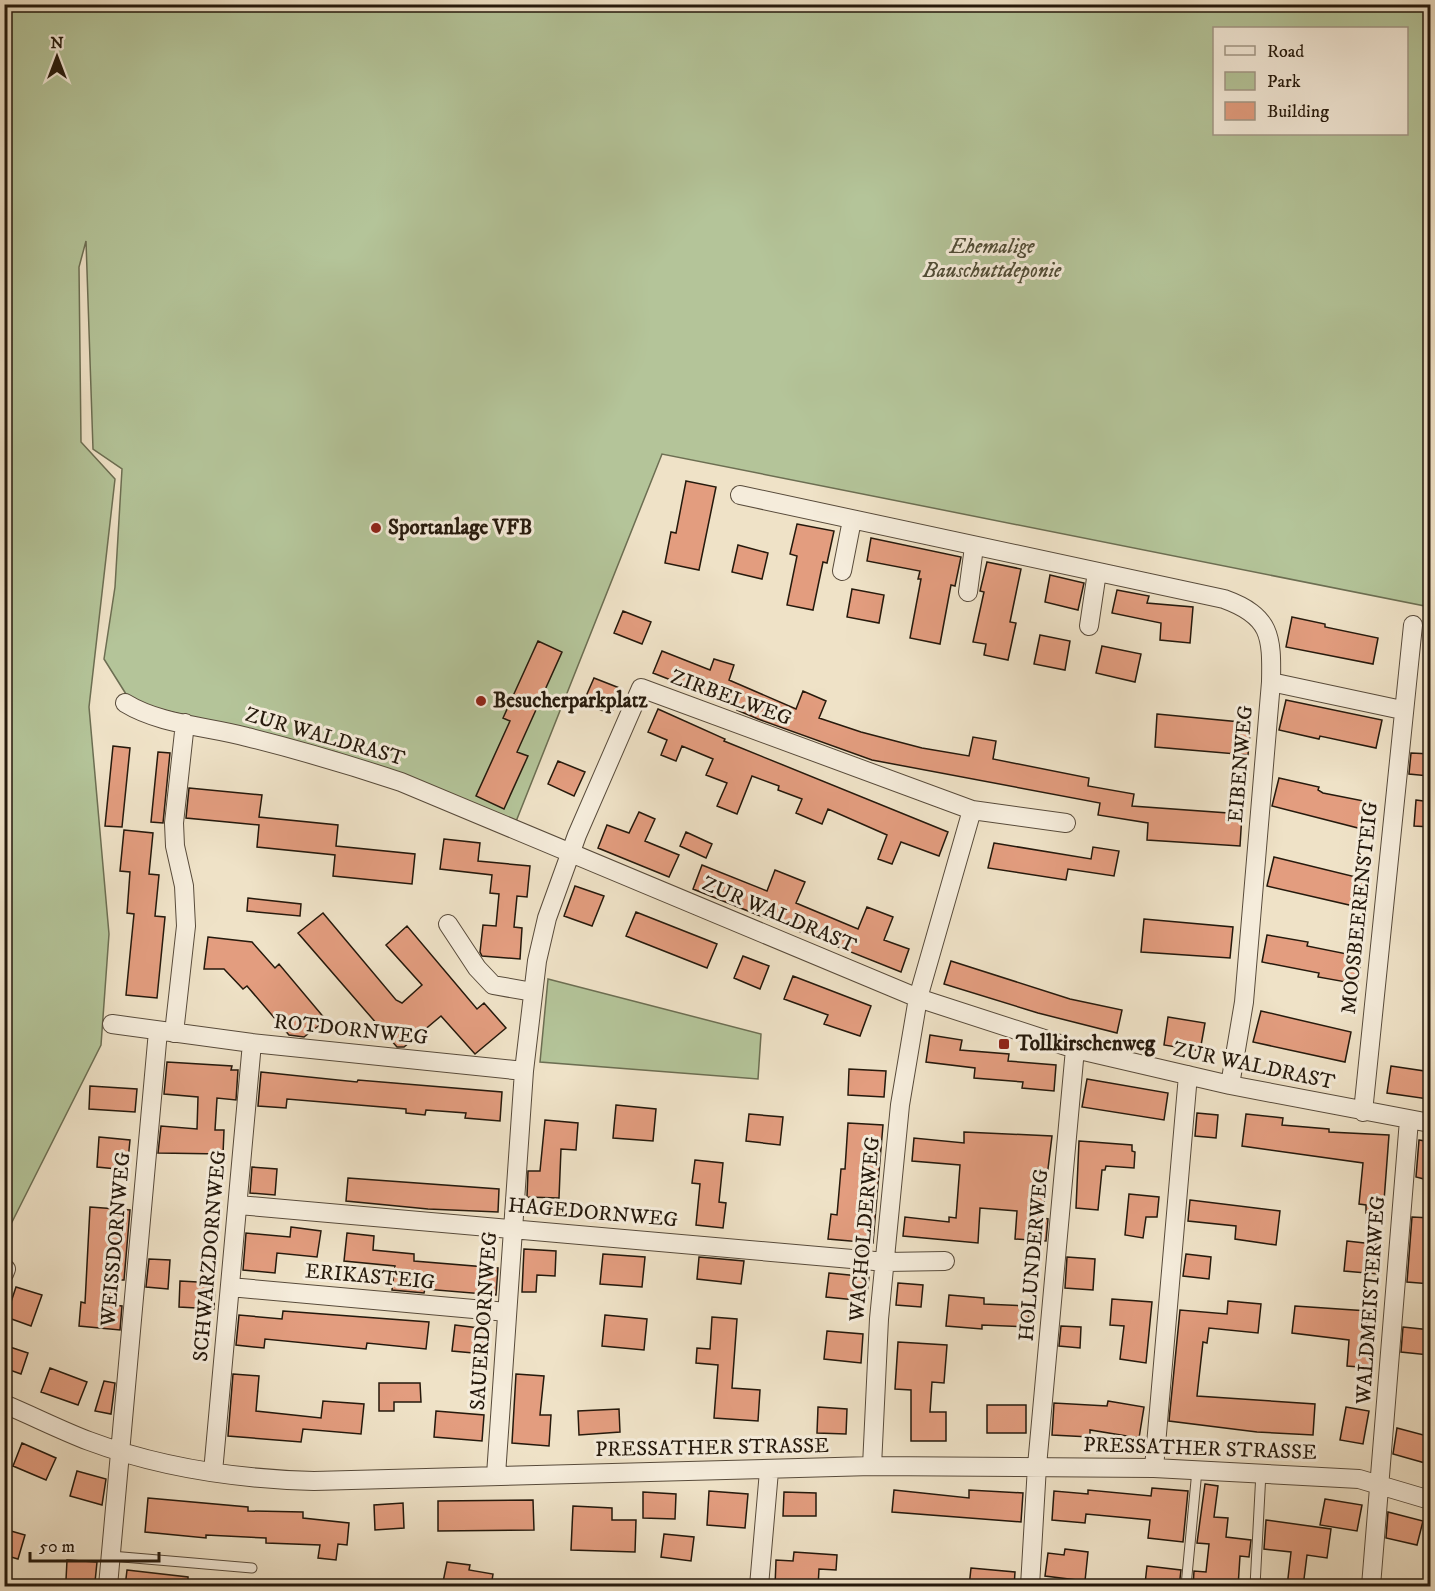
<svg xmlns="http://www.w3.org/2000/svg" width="1435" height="1591" viewBox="0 0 1435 1591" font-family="'IM FELL DW Pica',serif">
<rect width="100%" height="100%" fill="#efe2c7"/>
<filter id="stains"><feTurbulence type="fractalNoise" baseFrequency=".00333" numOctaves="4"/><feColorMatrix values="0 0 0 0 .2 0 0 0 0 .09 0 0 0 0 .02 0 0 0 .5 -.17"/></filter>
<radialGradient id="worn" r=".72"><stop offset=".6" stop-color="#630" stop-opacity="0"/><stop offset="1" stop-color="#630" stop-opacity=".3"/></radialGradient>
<path fill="#b4c499" stroke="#6c6e52" stroke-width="1.5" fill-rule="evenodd" d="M5 5H1430V607L662 454 515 824 336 752 131 702 104 659 115 587 122 469 93 449 86 241 79 267 81 442 115 479 89 707 109 934 101 1045 5 1236ZM1214 28H1406V134H1214Z
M548 979 761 1034 758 1079 540 1062Z"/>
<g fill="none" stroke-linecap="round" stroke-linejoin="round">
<path stroke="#6c7b76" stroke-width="5" d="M1417 4 1430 9"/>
</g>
<path fill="#e39d7f" stroke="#25190c" stroke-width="1.5" d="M686 481 716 487 699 570 665 563 671 532 676 533Z
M797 524 834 531 827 563 823 562 813 610 787 605 797 556 790 554Z
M871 538 961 557 955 586 951 585 940 644 910 638 921 579H918L920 571 867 561Z
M738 545 768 553 762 579 732 572Z
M987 562 1021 569 1010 622 1016 623 1008 660 984 655 986 644 973 642 984 592 980 591Z
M1050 575 1084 583 1078 610 1045 602Z
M852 589 884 595 879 623 847 617Z
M1117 590 1149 596 1147 603 1193 607 1190 643 1160 640 1161 623 1112 613Z
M623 611 651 622 642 644 614 633Z
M1292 617 1325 624V627L1378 638 1373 664 1286 647Z
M1040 635 1070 641 1065 670 1034 664Z
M538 641 562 652 517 752 528 756 504 809 476 796 510 721 503 718Z
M1102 646 1141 654 1135 682 1096 673Z
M662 651 710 670 714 659 734 665 729 680 796 709 803 691 826 701 819 718 861 732 922 748 969 756 973 737 996 741 993 759 1089 778 1088 786 1134 794 1132 806 1242 814 1240 846 1147 840 1148 823 1098 815 1100 803 872 760 758 719 737 710 738 707 694 692V689L653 673Z
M594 678 622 689 611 714 583 703Z
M1286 700 1382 720 1376 748 1320 736 1319 739 1279 730Z
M658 709 725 739 724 741 948 832 939 856 901 842 892 864 878 859 887 835 828 809 822 824 796 813 802 799 778 790 779 786 752 776 737 814 717 806 727 783 706 775 713 759 682 746 676 761 661 755 667 740 648 732Z
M1157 714 1251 723 1248 755 1155 747Z
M113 746 130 748 122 827 105 826Z
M158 752 170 753 163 823 151 822Z
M1411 753 1431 754 1429 776 1409 774Z
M558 761 585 772 574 796 548 784Z
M1279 778 1319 787 1318 790 1323 793 1369 802 1362 829 1272 806Z
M189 788 262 795 259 817 338 825 336 846 415 854 412 884 333 876 335 855 257 847 259 825 186 818Z
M1416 800 1431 802V827L1414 826Z
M639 812 655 819 645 841 679 855 669 877 598 848 607 825 629 833Z
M124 830 153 833 149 874 159 875 155 916 165 917 157 998 126 995 134 914 127 913 130 872 120 871Z
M686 832 712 844 706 858 680 846Z
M444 839 480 843 478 861 530 866 527 897 517 896 514 927 522 928 520 959 482 956 480 952 483 925 496 926 499 894 490 893 492 875 440 869Z
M994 843 1091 859 1093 847 1119 851 1114 876 1068 869 1066 880 988 868Z
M1274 857 1364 879 1358 907 1267 886Z
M702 865 767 891 775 870 805 882 796 903 858 929 867 907 893 917 884 940 909 949 901 972 693 889Z
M575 886 604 896 592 926 564 916Z
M248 898 301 904 300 916 247 911Z
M636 912 717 944 707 968 626 936Z
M323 913 396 1000 402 1003 422 985 386 945 407 926 477 1009 484 1003 506 1028 475 1054 441 1016 404 1047H397L298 933Z
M1144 919 1233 927 1230 958 1141 952Z
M1267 935 1308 942 1307 946 1362 957 1357 984 1318 977 1319 973 1262 962Z
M208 937 252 942 275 968 279 964 326 1020 304 1037 289 1035 247 986 243 989 224 969H204Z
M743 956 769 966 760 989 734 978Z
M951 961 1070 999 1122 1010 1117 1033 1038 1013 944 984Z
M793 976 871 1006 860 1036 824 1024 828 1015 784 999Z
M1261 1011 1351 1032 1345 1062 1253 1042Z
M1168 1017 1205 1023 1200 1051 1164 1045Z
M930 1035 962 1040 960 1050 1009 1054 1008 1061 1056 1065 1054 1091 1022 1088 1023 1082 974 1078 975 1068 926 1062Z
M167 1062 232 1066 231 1070H238L236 1100 217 1098 215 1130H224L223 1154 158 1153 161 1126 197 1129 198 1097 164 1094Z
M1391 1066 1431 1072 1428 1099 1387 1093Z
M849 1069 886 1071 884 1097 848 1095Z
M261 1072 357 1082 358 1080 502 1092 500 1121 465 1118 466 1113 426 1110 425 1115 406 1113V1109L287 1099 286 1108 258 1106Z
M1087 1079 1168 1093 1164 1120 1082 1107Z
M90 1086 137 1089 135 1112 89 1109Z
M616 1105 656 1109 653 1141 613 1138Z
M1197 1113 1218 1115 1216 1138 1195 1136Z
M749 1114 783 1117 780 1145 746 1141Z
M1246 1114 1283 1118 1282 1125 1329 1129V1132L1389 1135 1383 1214 1366 1213V1205L1359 1204 1363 1163 1242 1146Z
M545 1120 578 1123 576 1150 561 1149 559 1198 527 1197 528 1171H540Z
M848 1123 883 1125 873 1243 828 1239 831 1214 837 1215 841 1169H845Z
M964 1132 1052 1136 1042 1218 1048 1219 1046 1241 1015 1239 1017 1211 980 1208 978 1243 903 1236 905 1217 949 1222V1217L956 1218 960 1165 912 1161 914 1138 964 1143Z
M99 1137 130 1140 127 1170 97 1167Z
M1419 1140 1431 1142V1167L1427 1166 1424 1179 1416 1177Z
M1079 1141 1132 1145V1151L1135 1152 1134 1168 1106 1166 1105 1170H1102L1098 1210 1076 1208Z
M695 1160 723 1163 719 1202 726 1203 723 1228 696 1225 700 1184 692 1183Z
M252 1167 277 1169 275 1195 250 1193Z
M348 1178 499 1189 498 1212 428 1209 346 1201Z
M1129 1194 1159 1197 1157 1217H1146L1143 1238 1125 1235Z
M1190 1200 1280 1211 1276 1245 1235 1239 1236 1226 1188 1221Z
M90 1207 130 1210 124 1280H112L111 1305 122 1306 120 1330 79 1326 81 1302 85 1303Z
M1412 1217 1431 1218V1284L1407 1282Z
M291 1227 321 1231 317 1257 277 1253 275 1273 243 1270 246 1233 290 1237Z
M347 1233 374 1236 373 1250 414 1254V1261L498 1268 496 1295 425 1289 424 1293 392 1290 395 1266 344 1261Z
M1347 1241 1382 1245 1378 1274 1344 1271Z
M524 1249 556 1251 555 1276 537 1275 536 1292H522Z
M603 1254 645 1257 642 1287 600 1284Z
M1186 1254 1211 1257 1209 1279 1183 1276Z
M699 1257 744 1261 741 1284 697 1279Z
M1067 1257 1095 1259 1093 1290 1065 1288Z
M149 1259 170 1260 168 1289 146 1287Z
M829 1273 869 1277 866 1301 826 1297Z
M180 1281 215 1283 214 1309 179 1307Z
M898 1283 923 1285 921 1307 896 1305Z
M16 1287 42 1295 31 1326 6 1317Z
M949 1295 984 1298V1304L1029 1306 1028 1327 982 1325V1329L946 1326Z
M1112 1299 1152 1302 1146 1363 1120 1359 1124 1326 1110 1325Z
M1228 1301 1261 1304 1258 1333 1209 1328 1207 1343 1203 1342 1197 1396 1315 1404 1313 1435 1257 1432 1169 1421 1180 1310 1227 1314Z
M1295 1306 1368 1311 1364 1347 1374 1348 1372 1368 1347 1366 1349 1340 1292 1333Z
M283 1311 429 1322 426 1349 367 1343 366 1349 265 1339 264 1348 236 1345 239 1315 282 1319Z
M605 1315 647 1319 644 1350 602 1346Z
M712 1317 737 1319 732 1388 760 1390 758 1421 714 1418 718 1365 696 1363 697 1348 710 1349Z
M455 1325 487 1329 484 1354 452 1351Z
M1061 1326 1081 1327 1080 1348 1059 1346Z
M1403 1327 1431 1330 1429 1355 1401 1352Z
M827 1331 863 1334 861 1363 824 1359Z
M898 1342 947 1345 944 1383 932 1382 930 1412H946V1441H911V1390L895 1389Z
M4 1345 28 1353 21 1374 4 1368Z
M50 1368 87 1382 78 1405 41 1392Z
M233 1374 259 1376 256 1411 321 1418 323 1401 364 1404 361 1434 303 1429 301 1442 228 1436Z
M516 1374 544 1376 540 1415H551L549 1446 512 1443Z
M104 1381 115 1383 111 1414 95 1411Z
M379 1383H420L421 1402H394V1411H379Z
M1108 1401 1144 1407 1139 1438 1090 1430V1437L1052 1435 1054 1403 1107 1406Z
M987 1405H1026V1433H987Z
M818 1407 847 1409 846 1434 817 1433Z
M1346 1407 1369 1411 1363 1444 1340 1440Z
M619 1409 620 1432 579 1435 578 1411Z
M436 1411 484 1415 482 1441 434 1437Z
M1397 1428 1431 1437 1425 1463 1393 1454Z
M22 1443 56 1458 46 1480 13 1466Z
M77 1471 106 1479 102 1505 70 1496Z
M1205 1484 1218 1486 1214 1517 1228 1518 1226 1537 1251 1540 1249 1557 1240 1556 1238 1587H1193L1194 1571 1206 1572 1209 1544 1197 1543Z
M1152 1488 1188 1491 1183 1542 1148 1538 1150 1520 1086 1514 1085 1523 1052 1520 1054 1491 1088 1494V1490L1151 1496Z
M894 1490 969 1498V1490L1023 1493 1021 1522 892 1512Z
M709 1491 748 1494 745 1528 707 1525Z
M643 1492 676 1494 675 1519 643 1518Z
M784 1492 816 1493V1516H783Z
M148 1498 248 1507V1511L303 1512V1518L349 1523 347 1545 338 1544 336 1560 318 1558 320 1545 266 1543V1538L206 1535V1538L145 1532Z
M1325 1499 1362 1505 1357 1531 1320 1525Z
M533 1500 534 1530 438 1531V1501Z
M403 1503 404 1528 375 1530 374 1505Z
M573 1506 612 1508V1520H636L635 1552 571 1550Z
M1388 1512 1423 1521 1417 1545 1386 1538Z
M1266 1520 1331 1529 1327 1558 1307 1555 1303 1587H1287L1291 1552 1264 1549Z
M4 1529 25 1535 18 1559 4 1555Z
M664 1534 694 1537 691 1561 661 1557Z
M1065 1549 1088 1552 1085 1581 1045 1576 1048 1553 1064 1555Z
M794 1552 837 1555 836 1570 819 1569 818 1587H775L776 1560 793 1561Z
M67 1560 97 1562 95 1582 66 1580Z
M447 1562 470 1565 469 1570 493 1574 491 1587H442Z
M1147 1566 1181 1570 1179 1587 1145 1584Z
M971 1568 1015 1572 1014 1587H969Z
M127 1570 188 1577V1587H125Z"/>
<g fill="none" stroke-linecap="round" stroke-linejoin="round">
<defs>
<path id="lane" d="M111 1556 252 1568
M1186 1586 1197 1470
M1255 1586 1261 1472"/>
<path id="street" d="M740 495 1224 599C1271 616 1272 636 1271 682L1244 1002 1230 1085
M842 571 852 520
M968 592 974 547
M1089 626 1097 572
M1271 682 1402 710
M125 703C161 725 207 726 247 737 299 750 350 765 401 782L918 998 1075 1049 1230 1085 1430 1123
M972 810 1066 823
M448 924 477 968 493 985 533 992
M112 1024 252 1043 524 1071
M174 1033 186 926 184 886 175 846 174 823 185 723
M1363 1112 1413 625
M238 1205 886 1262 945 1261
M4 1274 6 1269
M230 1287 507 1312
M4 1404C33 1416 60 1430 89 1441 161 1468 238 1479 314 1481L872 1466 1154 1468 1359 1479 1430 1500
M1154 1468 1188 1075
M213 1472 252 1043
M496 1475 524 1071 537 961 547 918 577 835 641 688 972 810 918 998 900 1105 879 1319 872 1466
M108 1586 158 1031
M759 1586 769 1471
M1030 1586 1037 1466 1075 1049
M1371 1586 1409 1120"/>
</defs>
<use href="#lane" stroke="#584b3b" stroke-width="11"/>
<use href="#street" stroke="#584b3b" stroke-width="20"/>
<use href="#lane" stroke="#f5ecdb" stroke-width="9"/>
<use href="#street" stroke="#f5ecdb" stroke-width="18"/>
</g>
<g fill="#8f2418" stroke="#f5ecdb" stroke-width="2">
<circle cx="376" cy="528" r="6"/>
<circle cx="481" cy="701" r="6"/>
<rect x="998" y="1038" width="12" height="12" rx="3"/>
</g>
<g text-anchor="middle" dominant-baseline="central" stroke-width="6" stroke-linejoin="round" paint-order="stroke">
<g font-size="21" font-style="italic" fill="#504c36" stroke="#f5ecdb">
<text x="992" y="247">Ehemalige<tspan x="992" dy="24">Bauschuttdeponie</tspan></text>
</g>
<g font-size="21" font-weight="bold" fill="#25190c" stroke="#f5ecdb" text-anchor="start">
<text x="388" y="528">Sportanlage VFB</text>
<text x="493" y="701">Besucherparkplatz</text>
<text x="1016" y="1044">Tollkirschenweg</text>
</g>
<g font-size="21" fill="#25190c" stroke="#f5ecdb">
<text transform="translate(731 698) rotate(20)">ZIRBELWEG</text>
<text transform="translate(325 737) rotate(16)">ZUR WALDRAST</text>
<text transform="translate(1241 764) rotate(-85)">EIBENWEG</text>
<text transform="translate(1360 908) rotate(-84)">MOOSBEERENSTEIG</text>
<text transform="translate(779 915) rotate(23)">ZUR WALDRAST</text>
<text transform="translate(351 1030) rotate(6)">ROTDORNWEG</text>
<text transform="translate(1254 1066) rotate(12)">ZUR WALDRAST</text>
<text transform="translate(593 1213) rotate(5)">HAGEDORNWEG</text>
<text transform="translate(865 1229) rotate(-85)">WACHOLDERWEG</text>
<text transform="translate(116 1239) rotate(-85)">WEISSDORNWEG</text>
<text transform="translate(1034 1255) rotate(-85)">HOLUNDERWEG</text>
<text transform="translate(210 1256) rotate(-85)">SCHWARZDORNWEG</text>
<text transform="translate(370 1277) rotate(5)">ERIKASTEIG</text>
<text transform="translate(1371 1300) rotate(-86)">WALDMEISTERWEG</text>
<text transform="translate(484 1321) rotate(-86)">SAUERDORNWEG</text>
<text transform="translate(712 1448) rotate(-1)">PRESSATHER STRASSE</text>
<text transform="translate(1200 1449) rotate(2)">PRESSATHER STRASSE</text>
</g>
</g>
<rect width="1435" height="1591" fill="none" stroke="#efe2c7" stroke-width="24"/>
<rect x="6" y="6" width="1423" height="1579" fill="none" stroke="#25190c" stroke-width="3"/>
<rect x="12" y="12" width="1411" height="1567" fill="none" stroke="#25190c" stroke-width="1.5"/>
<rect x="1213" y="27" width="195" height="108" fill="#f5ecdb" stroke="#a29888" stroke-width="1.5"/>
<rect x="1225" y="46" width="30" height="9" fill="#f5ecdb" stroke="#a29888" stroke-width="1.5"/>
<text x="1267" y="57" font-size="18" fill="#25190c">Road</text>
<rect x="1225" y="72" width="30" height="18" fill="#b4c499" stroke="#a29888" stroke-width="1.5"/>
<text x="1267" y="87" font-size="18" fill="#25190c">Park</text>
<rect x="1225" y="102" width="30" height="18" fill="#e39d7f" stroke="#a29888" stroke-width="1.5"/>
<text x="1267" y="117" font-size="18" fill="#25190c">Building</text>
<g transform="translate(57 57)" stroke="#f5ecdb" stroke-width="4.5" paint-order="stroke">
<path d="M0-4.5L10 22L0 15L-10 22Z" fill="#25190c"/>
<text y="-9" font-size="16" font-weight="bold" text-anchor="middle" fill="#25190c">N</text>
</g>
<path d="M30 1552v9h129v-9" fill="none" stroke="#25190c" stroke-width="3"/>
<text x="39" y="1552" font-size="18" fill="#25190c" stroke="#f5ecdb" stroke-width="4.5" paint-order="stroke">50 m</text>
<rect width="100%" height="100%" filter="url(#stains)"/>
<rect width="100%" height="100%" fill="url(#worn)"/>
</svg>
